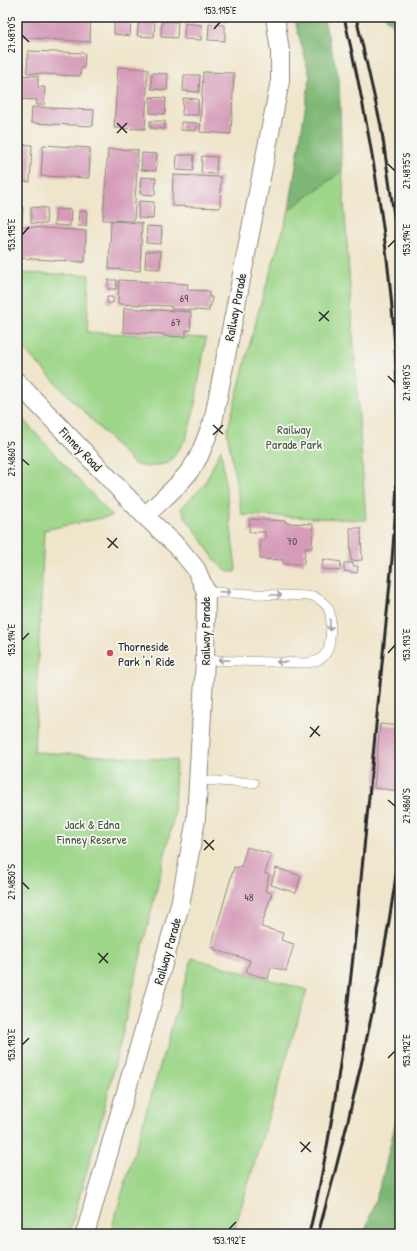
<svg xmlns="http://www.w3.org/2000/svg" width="417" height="1251" viewBox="0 0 417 1251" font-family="'Patrick Hand',sans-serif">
<rect width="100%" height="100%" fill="#f6f6f2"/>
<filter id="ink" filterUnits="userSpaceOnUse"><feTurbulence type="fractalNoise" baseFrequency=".025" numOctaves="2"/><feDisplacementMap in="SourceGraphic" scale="8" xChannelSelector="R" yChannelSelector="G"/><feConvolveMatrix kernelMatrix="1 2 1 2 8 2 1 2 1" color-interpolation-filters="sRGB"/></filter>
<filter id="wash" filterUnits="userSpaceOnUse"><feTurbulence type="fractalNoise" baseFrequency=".012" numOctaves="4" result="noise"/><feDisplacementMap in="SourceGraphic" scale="16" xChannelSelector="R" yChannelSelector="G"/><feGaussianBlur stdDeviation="0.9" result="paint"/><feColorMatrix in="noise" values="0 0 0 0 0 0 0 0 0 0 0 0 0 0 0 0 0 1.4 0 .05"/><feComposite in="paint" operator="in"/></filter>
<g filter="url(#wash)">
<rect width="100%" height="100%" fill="#efe5ca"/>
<path fill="#9dd689" stroke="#64805a" d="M342 171 366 520 242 515 227 432 258 313 289 210Z
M17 273 89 275 87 332 206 338 194 410 186 439 169 463 148 467 134 464 17 342Z
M17 413 112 516 44 530 34 752 176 760 174 816 104 1110 69 1234H17Z
M221 449 236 569 235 572C219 573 208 548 200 537 193 526 187 522 181 508L204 485Z
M192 958 307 990 233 1234H110Z"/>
<path fill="#7eb775" stroke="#547150" d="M294 17H323L339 78 342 171 289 210 310 77Z
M385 17H400V31Z
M400 1104V1234H364L382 1180Z"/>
<g id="blocks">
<path fill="#d59bb8" d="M17 17H91L90 42 17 37Z
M176 17H230L229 21 176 18Z
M114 19 131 20 130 36 114 34Z
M139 20 155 21 154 37 137 36Z
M162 21 178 22 177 38 161 37Z
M185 23 202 25 201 40 184 39Z
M209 24 225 25V41L208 40Z
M28 51 85 53 84 68H81L80 76 27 73Z
M17 61 23 62 22 73 17 72Z
M118 67 148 69 145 129 114 128Z
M203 72 234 73 231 134 200 132Z
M152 73 168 74 167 90 151 89Z
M17 75 38 76V87H45L44 105H36L37 100 17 99Z
M184 75H200L199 92 183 91Z
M150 97 166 98 165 114 150 113Z
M183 98 198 99V115H182Z
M32 107 94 110 93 126 31 123Z
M150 121H165V129L150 128Z
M181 122 197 123 196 131 181 130Z
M17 144 32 145 30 182 17 181Z
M43 145 90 148 89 178 41 176Z
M108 149 138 150 134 221 103 220Z
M142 153 157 154 156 171 141 170Z
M177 155H194L193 171 176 170Z
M202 156 217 157 216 174 201 173Z
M173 175 221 177 220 208 172 206Z
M141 177 156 178 155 195 140 194Z
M139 201 154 202 153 219 138 218Z
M17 206 23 207 22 223 17 222Z
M31 207 47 208 46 224 31 223Z
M56 209 71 210 70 226 54 225Z
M79 211H87L86 226H78Z
M111 221 142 223 140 271 109 269Z
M17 226 86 231 85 262 17 258Z
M147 226 162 227 161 244 146 243Z
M146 251H161L160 269 145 268Z
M108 280H117L116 289H108Z
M119 280 188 284 187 290 209 291V297H212L211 306H209V311L171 309V306L118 304Z
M107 297H113V303H107Z
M124 308 191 312 190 331 186 330V337L164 336V334L123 332Z
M250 519 286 521V523L313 524 312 548H305L304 564H283V560L260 559V540H265V532H249Z
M350 528H361L362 560 351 561Z
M323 559 341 562 340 571 322 569Z
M344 563H353V566H358L357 573 344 571Z
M380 724 400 726V791L374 788Z
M247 847 271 854 265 874 269 875 265 891 272 893 261 927 283 933 281 940 294 944 286 971 271 967 268 979 246 972 250 960 215 950V948L211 947 234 867 238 868 239 866 241 867Z
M276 868 301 876 296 893 271 885Z"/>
</g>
</g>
<g filter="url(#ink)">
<use href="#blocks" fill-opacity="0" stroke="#8d887a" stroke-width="1"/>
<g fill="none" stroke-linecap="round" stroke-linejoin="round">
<defs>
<path id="service" d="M206 592 308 596
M205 660 304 663C313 663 321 661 326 653 331 648 332 617 329 610 326 603 319 599 313 596
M198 780 254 783"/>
<path id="minor" d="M17 382 145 516 178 547 196 569 206 592 205 660 196 819 180 905 85 1234
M145 516C164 497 187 480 199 456 204 445 208 433 213 422L280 81V51L275 17"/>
</defs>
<use href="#service" stroke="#8d887a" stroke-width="10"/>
<use href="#minor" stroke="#8d887a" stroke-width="20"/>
<use href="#service" stroke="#fff" stroke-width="9"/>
<use href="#minor" stroke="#fff" stroke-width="18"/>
<path stroke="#2b2b2b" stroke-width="3" d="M356 17 381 126 400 256
M309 1234C342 1094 354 950 368 807 374 745 380 684 386 623 392 566 397 508 398 450 399 305 377 158 344 17
M318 1234C354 1107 383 978 400 847"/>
</g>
<defs><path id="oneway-shaft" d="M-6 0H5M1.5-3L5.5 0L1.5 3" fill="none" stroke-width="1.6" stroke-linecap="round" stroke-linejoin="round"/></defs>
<g stroke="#a0a0a0">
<use href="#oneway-shaft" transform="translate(225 592) rotate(2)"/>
<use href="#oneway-shaft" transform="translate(276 595) rotate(3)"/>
<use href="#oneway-shaft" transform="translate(330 625) rotate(89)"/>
<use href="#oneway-shaft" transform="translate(224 660) rotate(-178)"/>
<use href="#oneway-shaft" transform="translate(282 662) rotate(-178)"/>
</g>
</g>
<path fill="none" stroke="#2b2b2b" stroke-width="1.5" d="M214 29 220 22M22 35 29 42M117 123 127 133M117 133 127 123M388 164 395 171M22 235 29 227M388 247 395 240M319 312 329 321M319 321 329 311M388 376 395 383M213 425 223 434M213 435 223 425M22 459 29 465M107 538 118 548M108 548 117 538M22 640 29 633M388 653 395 645M310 727 320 736M310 737 319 726M388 800 395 806M204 840 214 850M204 850 214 840M22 882 29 889M98 953 108 963M99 963 108 953M22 1045 29 1038M388 1058 395 1051M300 1142 311 1152M301 1152 310 1142M229 1229 236 1222"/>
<circle fill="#d1495b" stroke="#f6f6f2" stroke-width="1.5" cx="110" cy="653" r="4"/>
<g text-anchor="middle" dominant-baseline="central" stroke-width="3.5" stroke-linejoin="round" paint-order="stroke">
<g font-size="11" fill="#56474e">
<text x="184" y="298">69</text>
<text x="176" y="322">67</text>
<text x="292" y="541">70</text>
<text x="249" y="897">48</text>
</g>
<g font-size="13" fill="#2b2b2b" stroke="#f6f6f2">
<text transform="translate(235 307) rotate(-79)">Railway Parade</text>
<text transform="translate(81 449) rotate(46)">Finney Road</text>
<text transform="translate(205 631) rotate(-90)">Railway Parade</text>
<text transform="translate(167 951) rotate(-74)">Railway Parade</text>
</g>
<g font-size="13" fill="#485642" stroke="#f6f6f2">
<text x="294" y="429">Railway<tspan x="294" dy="15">Parade Park</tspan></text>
<text x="92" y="824">Jack &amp; Edna<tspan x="92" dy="15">Finney Reserve</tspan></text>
</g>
<g font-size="13" fill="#2b2b2b" stroke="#f6f6f2" text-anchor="start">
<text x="118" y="646">Thorneside<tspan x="118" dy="15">Park 'n' Ride</tspan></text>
</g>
</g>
<rect width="417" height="1251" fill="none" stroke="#f6f6f2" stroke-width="44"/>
<rect x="22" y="22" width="373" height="1207" fill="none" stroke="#2b2b2b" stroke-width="1.5"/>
<g font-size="10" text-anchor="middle" fill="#2b2b2b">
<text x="220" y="14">153.195°E</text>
<text transform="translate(11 35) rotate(-90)" y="4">27.4870°S</text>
<text transform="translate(406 171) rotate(-90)" y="4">27.4875°S</text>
<text transform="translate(11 235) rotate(-90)" y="4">153.195°E</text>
<text transform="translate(406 240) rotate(-90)" y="4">153.194°E</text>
<text transform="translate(406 383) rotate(-90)" y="4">27.4870°S</text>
<text transform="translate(11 459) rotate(-90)" y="4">27.4860°S</text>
<text transform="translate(11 640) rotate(-90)" y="4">153.194°E</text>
<text transform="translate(406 645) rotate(-90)" y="4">153.193°E</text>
<text transform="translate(406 806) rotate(-90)" y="4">27.4860°S</text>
<text transform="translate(11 882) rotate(-90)" y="4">27.4850°S</text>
<text transform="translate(11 1045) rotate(-90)" y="4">153.193°E</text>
<text transform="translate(406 1051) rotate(-90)" y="4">153.192°E</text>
<text x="229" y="1244">153.192°E</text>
</g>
</svg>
